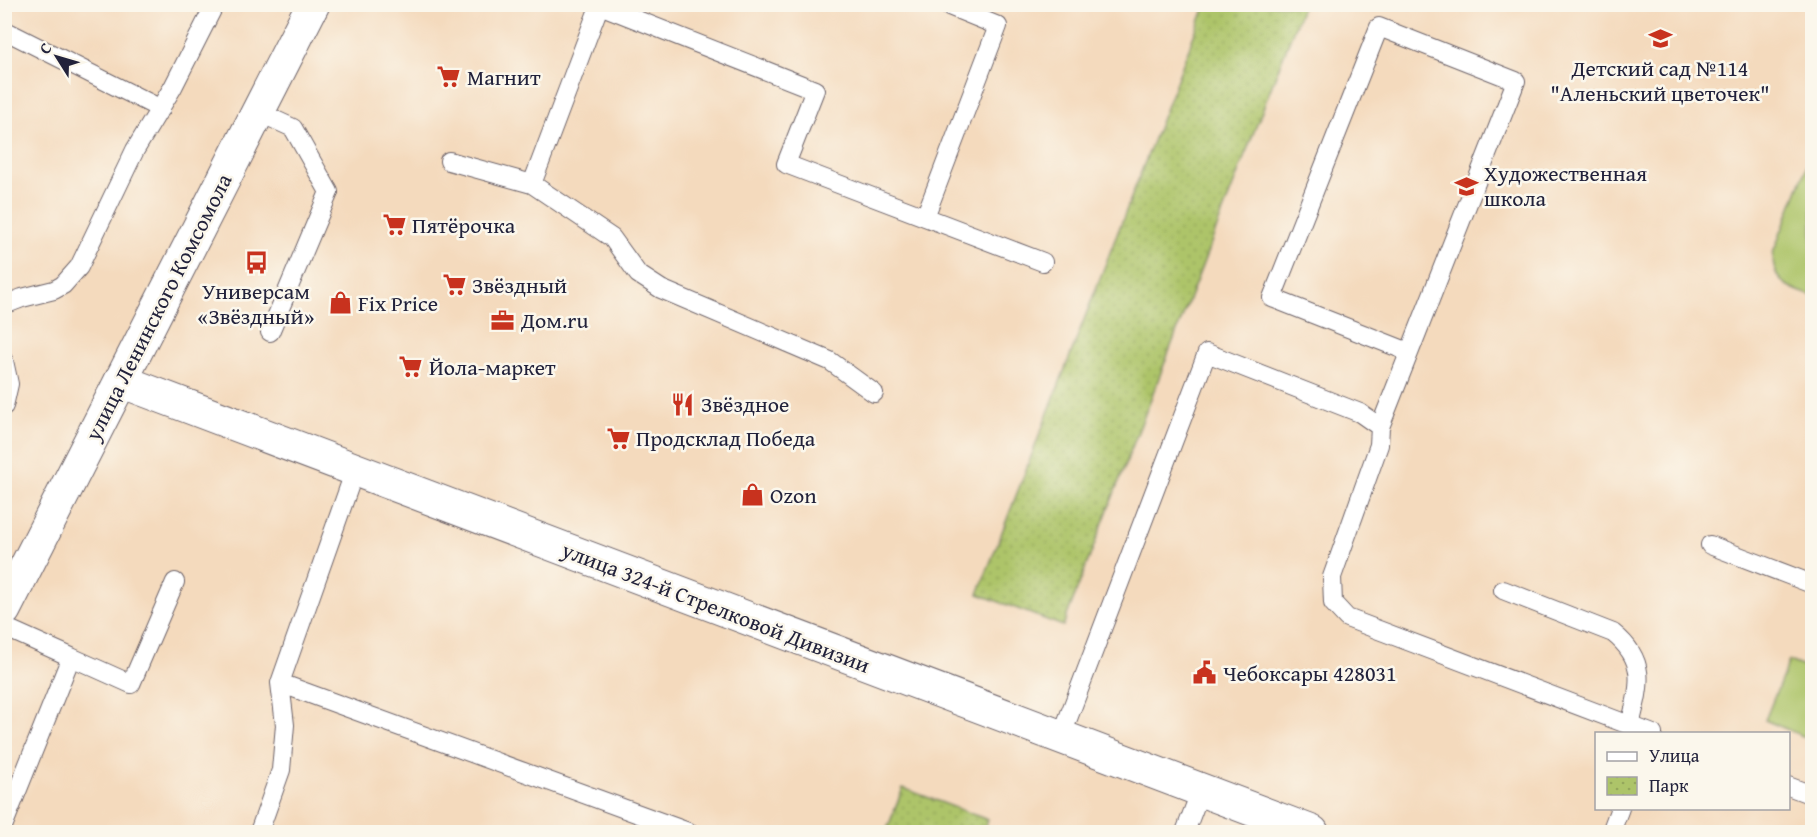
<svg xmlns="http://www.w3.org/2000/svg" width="1817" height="837" viewBox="0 0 1817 837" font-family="'Gentium Book Plus',serif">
<defs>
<pattern id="park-dots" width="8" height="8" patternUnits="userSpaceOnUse" patternTransform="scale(1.5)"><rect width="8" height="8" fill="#adc469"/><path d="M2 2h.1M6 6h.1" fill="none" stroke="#95a85c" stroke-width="1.8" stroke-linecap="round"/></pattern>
</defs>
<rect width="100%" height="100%" fill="#fbf7ec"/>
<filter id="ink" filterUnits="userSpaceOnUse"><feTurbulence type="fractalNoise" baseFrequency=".0167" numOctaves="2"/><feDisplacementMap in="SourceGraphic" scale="12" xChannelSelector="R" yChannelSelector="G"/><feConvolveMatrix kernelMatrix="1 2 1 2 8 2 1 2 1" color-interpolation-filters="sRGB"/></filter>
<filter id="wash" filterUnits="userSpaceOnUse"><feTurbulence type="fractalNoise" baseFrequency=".008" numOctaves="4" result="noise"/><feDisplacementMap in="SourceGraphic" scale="24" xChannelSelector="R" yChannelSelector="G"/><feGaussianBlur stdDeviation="1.35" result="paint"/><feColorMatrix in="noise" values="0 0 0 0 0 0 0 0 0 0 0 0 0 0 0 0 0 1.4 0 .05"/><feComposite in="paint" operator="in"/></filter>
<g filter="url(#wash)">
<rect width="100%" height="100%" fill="#f4dabd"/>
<path fill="#adc469" stroke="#687352" stroke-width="1.5" d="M1812 153V296C1788 287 1772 284 1773 253Z
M1789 661 1812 670V740L1765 720Z"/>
<path fill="url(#park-dots)" stroke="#687352" stroke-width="1.5" d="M1206 4 1303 5 1063 626 978 594Z
M903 788 988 820 984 832H886Z"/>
</g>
<g filter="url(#ink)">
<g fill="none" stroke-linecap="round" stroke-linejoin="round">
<defs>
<path id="lane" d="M597 4 815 90 786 164 1043 262
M600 4 532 184 612 238 638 274 661 289 830 361 874 393
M4 30 161 109
M258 112 293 128 329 192 270 332
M449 161 532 184
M925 217 998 26 944 4
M4 305 22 298 54 290 63 285 79 267 135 150 173 87 215 4
M1409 352 1272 298 1379 27 1516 81 1380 427 1379 445 1332 577 1333 603 1347 618 1653 734
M4 361 9 384 4 406
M1710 545 1812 584
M1503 590 1613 633C1648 661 1640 686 1630 725
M4 627 71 657
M280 683 688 832
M1061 737 1207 353 1360 413 1380 427
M1788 786 1812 795
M4 824 71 657 131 684 175 582
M259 832 281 770 285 725 280 683 355 470
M1185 832 1201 790
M1611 832 1620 808"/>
<path id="street" d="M121 381 1312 832"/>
<path id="secondary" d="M4 610 313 4"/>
</defs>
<use href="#lane" stroke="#6c6268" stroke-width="20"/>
<use href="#street" stroke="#6c6268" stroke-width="35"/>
<use href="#secondary" stroke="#6c6268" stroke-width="35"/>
<use href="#lane" stroke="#fff" stroke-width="18"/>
<use href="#street" stroke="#fff" stroke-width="33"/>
<use href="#secondary" stroke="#fff" stroke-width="33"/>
</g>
</g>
<defs>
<symbol id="school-bare" viewBox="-9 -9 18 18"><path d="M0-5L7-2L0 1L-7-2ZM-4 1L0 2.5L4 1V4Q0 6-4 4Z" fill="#c8321e" stroke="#fbf7ec" stroke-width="2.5" paint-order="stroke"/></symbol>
<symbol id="supermarket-bare" viewBox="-9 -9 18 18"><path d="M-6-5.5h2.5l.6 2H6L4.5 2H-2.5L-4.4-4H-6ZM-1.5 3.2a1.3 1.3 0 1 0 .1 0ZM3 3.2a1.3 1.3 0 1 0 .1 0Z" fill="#c8321e" stroke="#fbf7ec" stroke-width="2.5" paint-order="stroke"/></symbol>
<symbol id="bus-bare" viewBox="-9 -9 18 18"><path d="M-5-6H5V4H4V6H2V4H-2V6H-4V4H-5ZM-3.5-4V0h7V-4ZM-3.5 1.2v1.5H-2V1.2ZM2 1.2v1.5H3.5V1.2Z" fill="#c8321e" stroke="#fbf7ec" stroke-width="2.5" paint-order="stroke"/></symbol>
<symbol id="shop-bare" viewBox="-9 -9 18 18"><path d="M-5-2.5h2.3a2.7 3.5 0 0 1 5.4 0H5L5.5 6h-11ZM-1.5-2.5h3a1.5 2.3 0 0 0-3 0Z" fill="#c8321e" stroke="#fbf7ec" stroke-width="2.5" paint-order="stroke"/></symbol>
<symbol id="office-bare" viewBox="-9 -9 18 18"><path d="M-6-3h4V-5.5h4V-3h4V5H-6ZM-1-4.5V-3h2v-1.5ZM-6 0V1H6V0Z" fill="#c8321e" stroke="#fbf7ec" stroke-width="2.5" paint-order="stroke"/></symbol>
<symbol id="restaurant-bare" viewBox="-9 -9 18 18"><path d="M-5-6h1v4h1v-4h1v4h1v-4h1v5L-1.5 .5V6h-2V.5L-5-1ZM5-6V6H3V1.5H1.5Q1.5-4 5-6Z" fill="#c8321e" stroke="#fbf7ec" stroke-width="2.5" paint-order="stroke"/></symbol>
<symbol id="civic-bare" viewBox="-9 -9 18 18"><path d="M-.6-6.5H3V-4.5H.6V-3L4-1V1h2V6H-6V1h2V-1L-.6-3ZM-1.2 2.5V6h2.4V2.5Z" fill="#c8321e" stroke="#fbf7ec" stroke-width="2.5" paint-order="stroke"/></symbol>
</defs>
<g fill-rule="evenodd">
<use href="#school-bare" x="1644" y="22" width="33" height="33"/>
<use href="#supermarket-bare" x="432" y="60" width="33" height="33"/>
<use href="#school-bare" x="1450" y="170" width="33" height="33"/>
<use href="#supermarket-bare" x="378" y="208" width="33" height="33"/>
<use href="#bus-bare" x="240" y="246" width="33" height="33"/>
<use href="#supermarket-bare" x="438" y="268" width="33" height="33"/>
<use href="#shop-bare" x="324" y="286" width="33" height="33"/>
<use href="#office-bare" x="486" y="304" width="33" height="33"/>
<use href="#supermarket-bare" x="394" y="350" width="33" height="33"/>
<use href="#restaurant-bare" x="666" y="388" width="33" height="33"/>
<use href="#supermarket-bare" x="602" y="422" width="33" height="33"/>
<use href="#shop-bare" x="736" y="478" width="33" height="33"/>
<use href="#civic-bare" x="1188" y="656" width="33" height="33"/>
</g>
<g text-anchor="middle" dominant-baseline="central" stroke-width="5" stroke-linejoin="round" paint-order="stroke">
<g font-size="22" fill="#22223b" stroke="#fbf7ec" text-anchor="start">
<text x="1660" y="68" text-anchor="middle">Детский сад №114<tspan x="1660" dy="25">"Аленьский цветочек"</tspan></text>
<text x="467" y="77">Магнит</text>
<text x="1484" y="173">Художественная<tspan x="1484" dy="25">школа</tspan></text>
<text x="412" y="225">Пятёрочка</text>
<text x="472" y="285">Звёздный</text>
<text x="256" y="291" text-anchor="middle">Универсам<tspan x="256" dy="25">«Звёздный»</tspan></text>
<text x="358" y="303">Fix Price</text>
<text x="521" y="320">Дом.ru</text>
<text x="429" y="367">Йола-маркет</text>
<text x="701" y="404">Звёздное</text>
<text x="636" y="438">Продсклад Победа</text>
<text x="770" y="495">Ozon</text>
<text x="1223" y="673">Чебоксары 428031</text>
</g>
<g font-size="22" fill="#22223b" stroke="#fbf7ec">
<text transform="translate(158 307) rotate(-63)">улица Ленинского Комсомола</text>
<text transform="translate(716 607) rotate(21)">улица 324-й Стрелковой Дивизии</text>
</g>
</g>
<rect width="1817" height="837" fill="none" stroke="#fbf7ec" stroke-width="24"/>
<rect x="1595" y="732" width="195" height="78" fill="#fbf7ec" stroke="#a4a2a5" stroke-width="1.5"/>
<rect x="1607" y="752" width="30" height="9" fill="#ffffff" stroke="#a4a2a5" stroke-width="1.5"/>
<text x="1649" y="762" font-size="18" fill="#22223b">Улица</text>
<rect x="1607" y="777" width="30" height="18" fill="url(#park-dots)" stroke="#a4a2a5" stroke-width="1.5"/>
<text x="1649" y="792" font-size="18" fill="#22223b">Парк</text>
<g transform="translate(57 57) rotate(307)" stroke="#fbf7ec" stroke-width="4.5" paint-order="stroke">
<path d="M0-4.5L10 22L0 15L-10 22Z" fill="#22223b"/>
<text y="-9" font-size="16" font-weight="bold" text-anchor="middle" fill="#22223b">С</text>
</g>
</svg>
